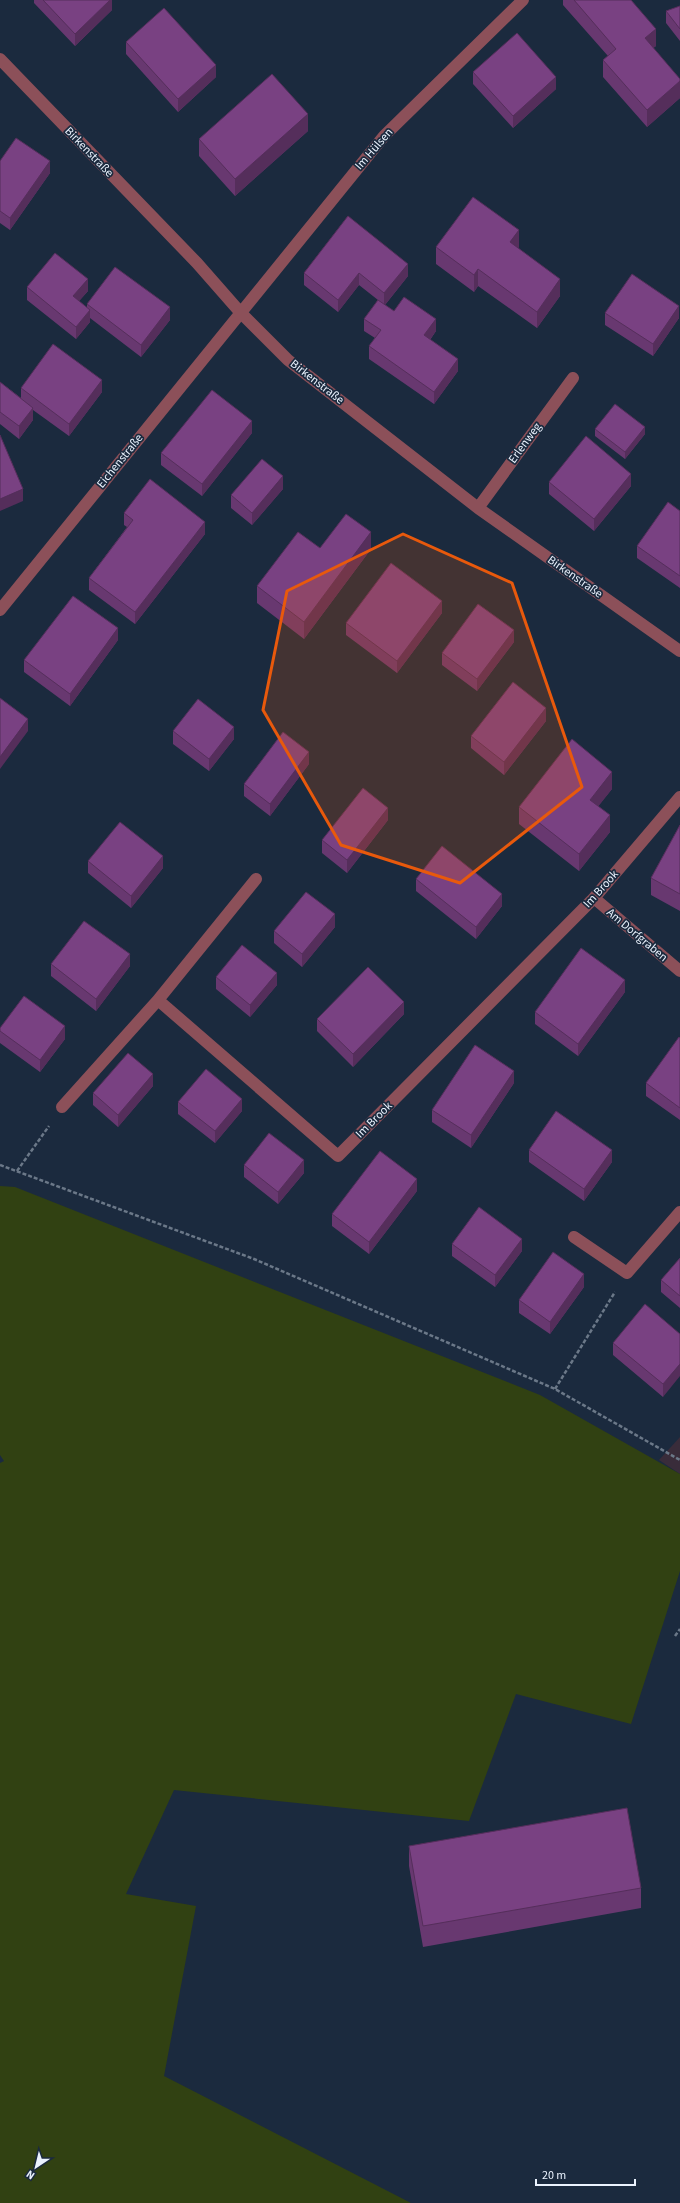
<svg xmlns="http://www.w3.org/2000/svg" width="680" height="2203" viewBox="0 0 680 2203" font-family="'Source Sans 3',sans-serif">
<rect width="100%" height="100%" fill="#1b2a3e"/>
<path fill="#392c3a" d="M680 1437V1474L659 1460Z"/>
<path fill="#314112" d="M0 1186 15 1187 540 1395 680 1474V1571L631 1724 516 1694 469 1821 174 1790 126 1894 196 1906 164 2076 411 2203H0V1463L4 1461 0 1455Z"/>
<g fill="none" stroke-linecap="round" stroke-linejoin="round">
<path stroke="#6b7888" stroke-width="2.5" stroke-dasharray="4 2" stroke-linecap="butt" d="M0 1165 254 1259 555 1389 680 1460
M17 1171 49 1126
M555 1389 615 1292
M675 1636 680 1629"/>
<path stroke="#8c5059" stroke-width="12" d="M0 59 197 263 240 312 288 360 478 508 680 651
M478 508 573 378
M0 610 384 136 523 0
M256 879 158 1000 338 1156 594 898 680 797
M594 898 680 971
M62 1107 158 1000
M574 1237 627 1273 680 1212"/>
</g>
<path fill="#683870" d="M34 0H112V10L75 46 34 3Z
M563 0H631L656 46 653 48 680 79V98L647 127 603 77V60L608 56 563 5Z
M680 6V41L666 23V11Z
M126 42 216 77 178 112 126 54Z
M473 72 556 89 513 128 473 84Z
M308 131 235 196 199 156V139Z
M0 161 50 173 10 230 0 223Z
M348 216 408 276 385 305 394 311 436 331 430 340 458 371 434 404 369 359V346L375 338 364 331V319L378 300 359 285 338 312 304 285V273Z
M436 247H519L518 248 560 296 537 328 478 286 474 292 436 264Z
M27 287 88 291 79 301 87 308V304L170 320 141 357 90 318V322L76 339 27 300Z
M605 313 679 318 653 356 605 325Z
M0 382 21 398V388L102 392 69 436 33 410V420L19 439 0 424Z
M595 429 645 434 625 459 595 436Z
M252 433 202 496 161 465V453Z
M549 482 631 486 594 531 549 494Z
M283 489 252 525 231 508V495Z
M680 511V588L637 558V546Z
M124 513 205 534 135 624 89 590V578L127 527 124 525Z
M320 548 371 549 304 639 257 603V586Z
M442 613 397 673 346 635V623Z
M118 640 70 706 24 672V660Z
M514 642 477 691 442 665V653Z
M546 721 504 775 471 748V736Z
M173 731 234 739 209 771 173 744Z
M309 764 270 816 244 796V784Z
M612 789 598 806 610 832 579 871 519 824V807Z
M388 820 347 873 322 853V840Z
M680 825V911L651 895V878Z
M88 861 163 868 131 908 88 873Z
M416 879 502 906 476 939 416 891Z
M335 927 302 967 274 943V931Z
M51 964 130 966 96 1011 51 976Z
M216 977 277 985 250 1017 216 989Z
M625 992 578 1056 535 1024V1012Z
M404 1014 353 1067 317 1031V1019Z
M0 1028 65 1039 40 1072 0 1043Z
M680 1038V1120L646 1096V1083Z
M514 1083 471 1148 432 1122V1110Z
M153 1086 118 1127 93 1105V1093Z
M178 1102 242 1111 215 1143 178 1114Z
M529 1150 612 1162 584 1201 529 1162Z
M244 1165 304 1173 278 1204 244 1177Z
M417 1191 369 1254 332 1226V1214Z
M452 1244 522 1251 495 1287 452 1256Z
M680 1258V1308L661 1292V1280Z
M584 1287 550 1334 519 1313V1300Z
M680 1334 663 1397 613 1355V1343Z
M409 1846 641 1888V1908L423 1947 409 1866Z"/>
<path fill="#552e5b" d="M110 0H112V10L75 46V34Z
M656 29V46L645 55V38Z
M216 65V77L178 112V99Z
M556 77V89L513 128V116Z
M680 81V98L647 127V110Z
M308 114V131L235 196V179Z
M50 161V173L10 230V218Z
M519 230V247L510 259V242Z
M408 264V276L384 306V293Z
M478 269V286L474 292V275Z
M359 273V285L338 312V300Z
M88 279V291L73 308V296Z
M560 279V296L537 328V312Z
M679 306V318L653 356V344Z
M170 307V320L141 357V345Z
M90 310V322L76 339V327Z
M436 319V331L424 348V335Z
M458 359V371L434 404V392Z
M102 380V392L69 436V424Z
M33 408V420L19 439V426Z
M252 421V433L202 496V484Z
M645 427V434L625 459V452Z
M631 474V486L594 531V519Z
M283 476V489L252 525V513Z
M23 489V501L0 511V499Z
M205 522V534L135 624V612Z
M371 532V549L304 639V622Z
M442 601V613L397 673V661Z
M118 628V640L70 706V694Z
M514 630V642L477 691V679Z
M546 708V721L504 775V762Z
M28 719V731L0 769V757Z
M234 727V739L209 771V759Z
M309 752V764L270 816V804Z
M612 772V789L590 817V800Z
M388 808V820L347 873V860Z
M610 815V832L579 871V854Z
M163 856V868L131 908V896Z
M502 894V906L476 939V927Z
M335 914V927L302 967V954Z
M130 954V966L96 1011V999Z
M277 973V985L250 1017V1005Z
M625 980V992L578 1056V1044Z
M404 1002V1014L353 1067V1054Z
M65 1026V1039L40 1072V1060Z
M514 1071V1083L471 1148V1135Z
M153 1074V1086L118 1127V1115Z
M242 1099V1111L215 1143V1131Z
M612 1150V1162L584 1201V1189Z
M304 1160V1173L278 1204V1192Z
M417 1179V1191L369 1254V1242Z
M522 1239V1251L495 1287V1275Z
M584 1274V1287L550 1334V1322Z
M680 1364V1376L663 1397V1384Z"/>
<path fill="#794182" stroke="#552e5b" d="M43 0H110L75 34Z
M574 0H631L656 29 645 38 680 79V81L647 110 603 60 616 49Z
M680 6V29L666 11Z
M164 8 216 65 178 99 126 42Z
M517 33 556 77 513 116 473 72Z
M272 74 308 114 235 179 199 139Z
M16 138 50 161 10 218 0 211V161Z
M473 197 519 230 510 242 560 279 537 312 478 269 474 275 436 247Z
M348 216 408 264 384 293 359 273 338 300 304 273Z
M55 253 88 279 73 296 90 310 76 327 27 287Z
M115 267 170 307 141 345 87 304Z
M632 274 679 306 653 344 605 313Z
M404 297 436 319 424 335 458 359 434 392 369 346 381 330 364 319 378 300 394 311Z
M53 344 102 380 69 424 21 388Z
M0 382 33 408 19 426 0 412Z
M212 390 252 421 202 484 161 453Z
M615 404 645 427 625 452 595 429Z
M0 435 23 489 0 499Z
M586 436 631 474 594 519 549 482Z
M262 459 283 476 252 513 231 495Z
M150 479 205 522 135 612 89 578 133 520 124 513Z
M668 502 680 511V576L637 546Z
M346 514 371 532 304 622 257 586 298 532 320 548Z
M391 563 442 601 397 661 346 623Z
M73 596 118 628 70 694 24 660Z
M478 604 514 630 477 679 442 653Z
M513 682 546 708 504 762 471 736Z
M0 698 28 719 0 757Z
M198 699 234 727 209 759 173 731Z
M283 732 309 752 270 804 244 784Z
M572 739 612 772 590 800 610 815 579 854 519 807Z
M363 788 388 808 347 860 322 840Z
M120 822 163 856 131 896 88 861Z
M680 825V894L651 878Z
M442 846 502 894 476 927 416 879Z
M306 892 335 914 302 954 274 931Z
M84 921 130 954 96 999 51 964Z
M242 945 277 973 250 1005 216 977Z
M581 948 625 980 578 1044 535 1012Z
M368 967 404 1002 353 1054 317 1019Z
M24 996 65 1026 40 1060 0 1031V1028Z
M679 1037 680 1038V1108L646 1083Z
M475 1045 514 1071 471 1135 432 1110Z
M128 1053 153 1074 118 1115 93 1093Z
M206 1069 242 1099 215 1131 178 1102Z
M556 1111 612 1150 584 1189 529 1150Z
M269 1133 304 1160 278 1192 244 1165Z
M380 1151 417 1179 369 1242 332 1214Z
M479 1207 522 1239 495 1275 452 1244Z
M553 1252 584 1274 550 1322 519 1300Z
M680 1258V1296L661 1280Z
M645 1304 680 1334V1364L663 1384 613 1343Z
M627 1808 641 1888 423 1926 409 1846Z"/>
<path fill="#e8590c" fill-opacity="0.2" stroke="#e8590c" stroke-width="3" stroke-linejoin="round" d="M403 534 512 583 582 787 460 883 341 845 263 710 287 591Z"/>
<g text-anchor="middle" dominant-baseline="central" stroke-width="3.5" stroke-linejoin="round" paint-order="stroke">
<g font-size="12" fill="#ebf3fe" stroke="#1b2a3e">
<text transform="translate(374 149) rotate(-49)">Im Hülsen</text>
<text transform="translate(89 152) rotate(46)">Birkenstraße</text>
<text transform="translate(317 382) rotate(38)">Birkenstraße</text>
<text transform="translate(525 443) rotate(-54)">Erlenweg</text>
<text transform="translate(120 461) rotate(-51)">Eichenstraße</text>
<text transform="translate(575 577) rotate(35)">Birkenstraße</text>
<text transform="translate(601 889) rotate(-48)">Im Brook</text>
<text transform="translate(637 935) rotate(40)">Am Dorfgraben</text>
<text transform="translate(374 1120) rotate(-45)">Im Brook</text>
</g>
</g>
<g transform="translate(36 2167) rotate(215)" stroke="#1b2a3e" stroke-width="3" paint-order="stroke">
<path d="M0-3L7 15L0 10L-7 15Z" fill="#ebf3fe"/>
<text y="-6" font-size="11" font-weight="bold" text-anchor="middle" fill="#ebf3fe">N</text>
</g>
<path d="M536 2179v6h99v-6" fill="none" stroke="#ebf3fe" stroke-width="2"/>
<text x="542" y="2179" font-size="12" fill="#ebf3fe" stroke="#1b2a3e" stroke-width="3" paint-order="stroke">20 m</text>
</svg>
